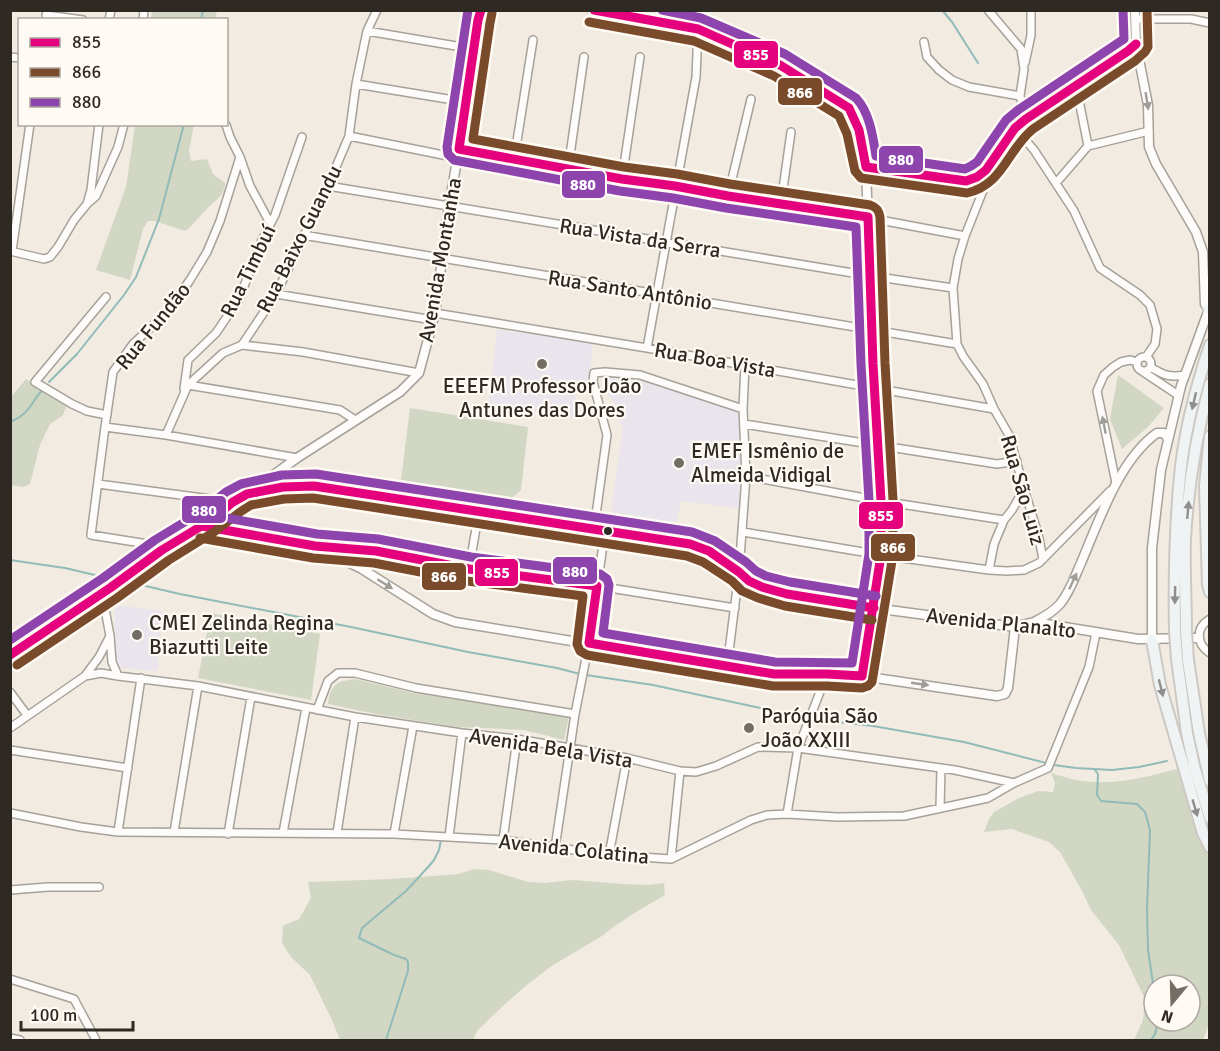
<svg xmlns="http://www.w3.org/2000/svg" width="1220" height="1051" viewBox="0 0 1220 1051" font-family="Signika,sans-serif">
<rect width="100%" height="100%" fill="#f1ebe1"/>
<path fill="#eae5ed" d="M497 330 593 341 588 387 577 386 573 418 488 408Z
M608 376 636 377 658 382 742 411 739 508 681 501 674 532H671L662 525 623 518 616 523H612L610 519 623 426 619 422 618 408 605 390 606 379Z
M115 605 163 611 157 671 121 668 116 665 114 659Z"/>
<path fill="#d1d7c3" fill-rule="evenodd" d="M152 11V10L217 11 215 19H151Z
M135 125H194L189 150 191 161 207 159 213 174 225 183C225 196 214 201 206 210 198 217 194 225 185 231L155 221H148L143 229 130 280 96 270 126 187Z
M1118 375 1164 408 1148 427 1122 449 1110 419Z
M26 379 67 404 63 415 50 424 40 445 30 484 23 487 11 485V397Z
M410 408 528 427 521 490 512 498 401 480Z
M211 613 320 634 311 700 198 678Z
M355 679 414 693 569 716 564 740 524 730 457 727 381 715 328 704C330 685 337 681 355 679Z
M1181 768 1203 845 1209 857 1210 1021 1203 1040H1134L1143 1020 1145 999 1119 945 1091 910 1081 889 1060 852 1049 842 1012 829 984 832 989 819 994 812 1019 798 1038 791 1053 792 1055 783 1051 773C1062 776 1072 780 1083 781 1117 786 1149 776 1181 768ZM1154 985H1190V1021H1154Z
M474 869 489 870 528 882 545 883 573 880 623 884 648 885 664 883 665 895 641 909 616 925 602 936 553 965 528 984 503 1006 477 1031 473 1040H340L332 1020 310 975 291 957 282 943 283 926 299 919 311 898 308 882 392 879 459 874Z"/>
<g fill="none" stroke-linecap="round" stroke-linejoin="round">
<path stroke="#91bbb8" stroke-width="2" d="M942 10 952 22 978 63
M201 20 203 10
M49 382 77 354 124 295 136 277 159 219 184 124
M10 422C31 413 30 403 44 388
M10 560 65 568 116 580
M124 581 180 594 351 627 468 652 557 668 580 674
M586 675 653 685 807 718
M812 719 873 726 964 742 1054 765 1076 768 1112 770 1139 767 1167 761
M1094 769 1098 774 1097 795 1101 801 1137 804 1145 812 1150 830 1147 909 1148 950 1154 990
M386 1040 408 971V962L406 959 394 955 359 938 362 928 406 891 429 866 434 860 439 850 441 840
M1151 1040 1155 1034 1158 1021"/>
<defs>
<path id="minor" d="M591 10 698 29 780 65 828 94 849 108 859 130 866 167
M988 10 1021 49 1024 69 1020 96 1026 119
M46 15 83 20
M1136 19H1191L1210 23
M109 20 111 10
M143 20 144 10
M367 31 474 49
M924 42 927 57 939 70 952 80 969 87 1020 96
M10 57 20 58
M1025 63 1031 35V10
M356 84 466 102
M1076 85 1088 146
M226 125 230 137 240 157 250 186 270 223
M1015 128 1034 150 1074 211 1100 268 1140 295 1150 305 1157 329 1155 344 1146 357
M349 136 458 158
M459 149 622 179 675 186 728 196 832 211 965 236
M514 160 533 40
M568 169 584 57
M986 170 984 188 965 236 958 259 953 288 957 344 963 356 983 384 994 409 1009 435 1024 489 1038 534 1043 559
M622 179 640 57
M1056 183 1088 146 1149 131
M328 186 871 276 953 288
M728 196 751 99
M88 203 96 196 118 147 124 124
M781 203 791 132
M303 235 957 344
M10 251 44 259 50 257 58 247 74 220 87 204 91 190 99 124
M12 251 30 124
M276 294 433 320
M106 297 35 382 72 404 87 411 107 415
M435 313 647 348 994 409
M242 345 303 352 419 373
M647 348 696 77 698 29
M1137 364a7 7 0 1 1 14 0a7 7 0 1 1-14 0Z
M1150 367C1164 375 1169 378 1185 375
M1142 371 1178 395
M188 385 340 410 355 420
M184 389 188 360 216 333 239 299 262 240 275 215 302 137
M744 424 997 464 1017 461
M105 427 166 435 297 458
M166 435 188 385 223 353 242 345 276 294 328 186 349 136 356 84 367 31 377 10
M746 476 881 501 1004 520 1012 510 1024 489
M1116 483 1097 391 1104 375 1113 367 1121 362 1130 360 1137 362
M98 484 233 502
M594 529 607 435 593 382 594 373 605 372 640 375 743 409
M743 532 881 555 989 570 1007 571 1024 570 1039 563 1110 491
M318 546 376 551 469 569 597 586 735 608
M162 550 154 545 91 535 105 427 113 372 133 344 168 311 190 280 207 252 220 221 240 157
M469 569 479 511
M989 570 994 544 1004 520
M102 593 110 636 112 662 118 676
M1210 619C1195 628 1196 644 1210 653
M727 667 739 572 746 476 743 409 745 365
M85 676 101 673 118 676 198 686 355 717 462 733 517 739 570 748 627 758 680 771 696 772 716 766 758 747 798 748 955 770 1014 783
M862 676 874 608
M10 692 27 715
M317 710 328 681 338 673H355L416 688 575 714
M10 728 85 676 99 657 110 636
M10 750 128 768
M940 808 941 768
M10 813 81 827 118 832 394 834 503 840 609 855 671 859 751 820 767 815 787 814 837 817 904 816 988 798 1014 783 1048 768 1089 667 1096 633
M787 814 798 748 827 674
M118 832 141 678
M174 832 198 686
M283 833 306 708
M337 833 355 717
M228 834 251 697
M394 834 413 726
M449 837 462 733
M503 840 517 739
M555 848 575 714 589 643 605 531
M609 855 627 758
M671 859 680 771
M10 890 48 887H99
M10 979 74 999 96 1040
M10 1038 20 1040"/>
<path id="tertiary" d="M1135 10 1136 44 1148 105 1149 147 1156 164 1196 232 1203 252 1205 304 1209 309 1181 386 1161 470 1152 548V640
M247 494 283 487 314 486 690 544 709 551 739 572 749 581 762 587 787 594 874 608 1015 627 1034 622 1138 639 1199 638
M202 526 315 546 362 569 433 614 455 622 774 674H827L862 676 997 696 1005 694 1008 688 1015 627
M362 569 376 551
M874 608 881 555V501L873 364 866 167 966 181 977 177 986 170 1015 128 1026 119 1040 109 1128 51 1136 44
M1034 622C1044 617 1053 612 1060 604 1070 592 1075 576 1081 563 1099 521 1119 460 1157 433H1164L1168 439
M10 655 110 588 162 550 208 522 233 502 247 494 297 458 400 392 419 373 435 313 449 206 459 149 478 20 481 10"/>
<path id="primary" d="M1209 309H1210
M1210 436 1205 486 1208 584 1210 592
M1186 631C1186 601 1184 570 1185 539 1188 487 1196 435 1210 384
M1175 632C1174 580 1175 528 1180 476 1184 432 1196 387 1210 345
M1152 640 1160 685 1203 833 1210 847
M1177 659 1187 733 1194 766 1210 818
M1188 660 1199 733 1210 781"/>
</defs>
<use href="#minor" stroke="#a6a199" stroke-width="10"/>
<use href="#tertiary" stroke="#a6a199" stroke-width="11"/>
<use href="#primary" stroke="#ccc9c4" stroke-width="14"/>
<use href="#minor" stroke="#fdfcfa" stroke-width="7"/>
<use href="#tertiary" stroke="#fdfcfa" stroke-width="8"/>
<use href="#primary" stroke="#f0f3f4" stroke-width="10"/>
<defs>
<path id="primary-bridge" d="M1186 631 1188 660
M1175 632 1177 659"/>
</defs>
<use href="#primary-bridge" stroke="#ccc9c4" stroke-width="14" stroke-linecap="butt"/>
<use href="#primary-bridge" stroke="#f0f3f4" stroke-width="10"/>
<defs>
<path id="bus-1" d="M594 10 698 29 780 65 849 108 859 130 866 167
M459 149 622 179 675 186 728 196 868 217
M459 149 478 20 481 10
M866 167 966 181 977 177 986 170 1015 128 1026 119 1128 51 1136 44
M202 526 315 546 376 551 469 569 597 586 589 643 774 674H827L862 676 881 555V501L873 364 868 217
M10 655 110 588 162 550 208 522 233 502 247 494 283 487 314 486 690 544 709 551 739 572 749 581 762 587 787 594 874 608"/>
<path id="bus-2" d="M589 22 694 41 774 76 839 116 847 134 855 171 861 178 967 193C1004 184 1007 150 1033 129L1135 61 1145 52 1148 47 1147 10
M200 538 313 558 374 563 467 581 583 596 577 644 580 651 587 655 773 686H827L862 688 868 686 872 682 893 555V500L885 363 880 217C879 210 876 207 870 205L730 184 677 174 624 167 473 139 490 23 492 13
M17 665 117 598 169 560 214 532 240 512 251 505 284 499 313 498 687 556 703 562 732 581 742 591 758 598 785 606 872 620"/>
<path id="bus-3" d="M662 10 701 18 785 54 856 98C870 113 873 137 876 156L965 169 971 166 977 162 1006 120 1018 110 1124 39 1123 10
M204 514 317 534 378 539 471 557 600 574 607 579 609 585 603 633 775 662 852 663 869 554V501L861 364 856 227 726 208 673 198 620 191 454 160 448 154 447 147 468 10
M10 640 103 578 155 540 201 512 226 492 241 484 282 475 316 474 692 532 715 541 746 562 756 571 766 576 790 582 876 596"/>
</defs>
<use href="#bus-1" stroke="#fffaf3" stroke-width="14"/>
<use href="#bus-2" stroke="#fffaf3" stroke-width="14"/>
<use href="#bus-3" stroke="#fffaf3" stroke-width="14"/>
<use href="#bus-1" stroke="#e5007d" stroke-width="9"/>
<use href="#bus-2" stroke="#7a4b2a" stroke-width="9"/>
<use href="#bus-3" stroke="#8e44ad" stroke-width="9"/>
</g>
<defs><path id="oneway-solid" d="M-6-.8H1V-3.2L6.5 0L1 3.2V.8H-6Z" transform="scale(1.5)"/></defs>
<g fill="#a09e99">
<use href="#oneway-solid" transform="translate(1147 101) rotate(81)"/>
<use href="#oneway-solid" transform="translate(1104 425) rotate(-101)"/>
<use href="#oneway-solid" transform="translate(1073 581) rotate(-65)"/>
<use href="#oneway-solid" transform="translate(385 584) rotate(32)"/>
<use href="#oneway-solid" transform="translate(920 684) rotate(8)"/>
</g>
<g fill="#8f8e8c">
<use href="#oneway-solid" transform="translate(1194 401) rotate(103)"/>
<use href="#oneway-solid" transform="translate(1188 510) rotate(-85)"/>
<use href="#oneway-solid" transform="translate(1175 595) rotate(91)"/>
<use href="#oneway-solid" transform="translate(1161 688) rotate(76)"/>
<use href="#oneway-solid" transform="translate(1195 808) rotate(74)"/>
</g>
<g fill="#726e66" stroke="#fffaf3" stroke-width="2">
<circle cx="542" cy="364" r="6"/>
<circle cx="679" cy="463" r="6"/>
<circle cx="137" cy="635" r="6"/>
<circle cx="749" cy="728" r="6"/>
</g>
<circle fill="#2e2a23" stroke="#fffaf3" stroke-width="2" cx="608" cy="531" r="5"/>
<g text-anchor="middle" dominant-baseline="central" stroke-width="4.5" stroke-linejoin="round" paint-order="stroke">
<g font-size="21" fill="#2e2a23" stroke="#fffaf3">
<text transform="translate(640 238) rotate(9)">Rua Vista da Serra</text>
<text transform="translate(299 239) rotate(-63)">Rua Baixo Guandu</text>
<text transform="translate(440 260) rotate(-80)">Avenida Montanha</text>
<text transform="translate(248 271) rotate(-64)">Rua Timbuí</text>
<text transform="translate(630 290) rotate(9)">Rua Santo Antônio</text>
<text transform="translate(153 326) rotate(-51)">Rua Fundão</text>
<text transform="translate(715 360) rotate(10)">Rua Boa Vista</text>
<text transform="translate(1023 490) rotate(74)">Rua São Luiz</text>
<text transform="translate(1001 623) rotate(6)">Avenida Planalto</text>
<text transform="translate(551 748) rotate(9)">Avenida Bela Vista</text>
<text transform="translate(574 849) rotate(6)">Avenida Colatina</text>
</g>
<g font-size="21" fill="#2e2a23" stroke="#fffaf3" text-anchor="start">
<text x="542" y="386" text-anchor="middle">EEEFM Professor João<tspan x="542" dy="24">Antunes das Dores</tspan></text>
<text x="691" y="451">EMEF Ismênio de<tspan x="691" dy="24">Almeida Vidigal</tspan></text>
<text x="149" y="623">CMEI Zelinda Regina<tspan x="149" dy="24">Biazutti Leite</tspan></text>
<text x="761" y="716">Paróquia São<tspan x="761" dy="24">João XXIII</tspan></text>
</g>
</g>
<g stroke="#fffaf3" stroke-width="2">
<rect x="733" y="40" width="46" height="29" rx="6" fill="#e5007d"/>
<rect x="777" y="77" width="46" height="29" rx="6" fill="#7a4b2a"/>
<rect x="878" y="145" width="46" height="29" rx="6" fill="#8e44ad"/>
<rect x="561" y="170" width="45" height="29" rx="6" fill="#8e44ad"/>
<rect x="181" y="495" width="46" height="29" rx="6" fill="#8e44ad"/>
<rect x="858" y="501" width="46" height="29" rx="6" fill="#e5007d"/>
<rect x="870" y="533" width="46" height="29" rx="6" fill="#7a4b2a"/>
<rect x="552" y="556" width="46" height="29" rx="6" fill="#8e44ad"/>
<rect x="474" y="558" width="45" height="29" rx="6" fill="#e5007d"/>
<rect x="421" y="562" width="46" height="29" rx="6" fill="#7a4b2a"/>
</g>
<g font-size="16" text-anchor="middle" font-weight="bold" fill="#fff">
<text x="756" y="60">855</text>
<text x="800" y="98">866</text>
<text x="901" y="165">880</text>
<text x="583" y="190">880</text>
<text x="204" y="516">880</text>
<text x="881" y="521">855</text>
<text x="893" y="553">866</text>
<text x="575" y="577">880</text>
<text x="497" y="578">855</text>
<text x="444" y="582">866</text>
</g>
<rect width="1220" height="1051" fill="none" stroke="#2e2a23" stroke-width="24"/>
<rect x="18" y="18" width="210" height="108" fill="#fffaf3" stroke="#aba7a0" stroke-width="1.5"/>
<rect x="30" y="38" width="30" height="9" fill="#e5007d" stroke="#aba7a0" stroke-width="1.5"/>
<text x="72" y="48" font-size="18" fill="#2e2a23">855</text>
<rect x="30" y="68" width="30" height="9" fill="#7a4b2a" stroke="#aba7a0" stroke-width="1.5"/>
<text x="72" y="78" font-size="18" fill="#2e2a23">866</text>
<rect x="30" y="98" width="30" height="9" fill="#8e44ad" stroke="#aba7a0" stroke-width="1.5"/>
<text x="72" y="108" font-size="18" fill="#2e2a23">880</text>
<g transform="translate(1172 1003) rotate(199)"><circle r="28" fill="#fffaf3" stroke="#aba7a0" stroke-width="1.5"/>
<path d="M0-4.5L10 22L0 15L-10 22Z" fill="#726e66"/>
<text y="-9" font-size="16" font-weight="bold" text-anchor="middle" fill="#2e2a23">N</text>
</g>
<path d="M21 1021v9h112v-9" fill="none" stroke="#2e2a23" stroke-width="3"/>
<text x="30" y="1021" font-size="18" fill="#2e2a23" stroke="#fffaf3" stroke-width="4.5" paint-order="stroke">100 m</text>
</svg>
